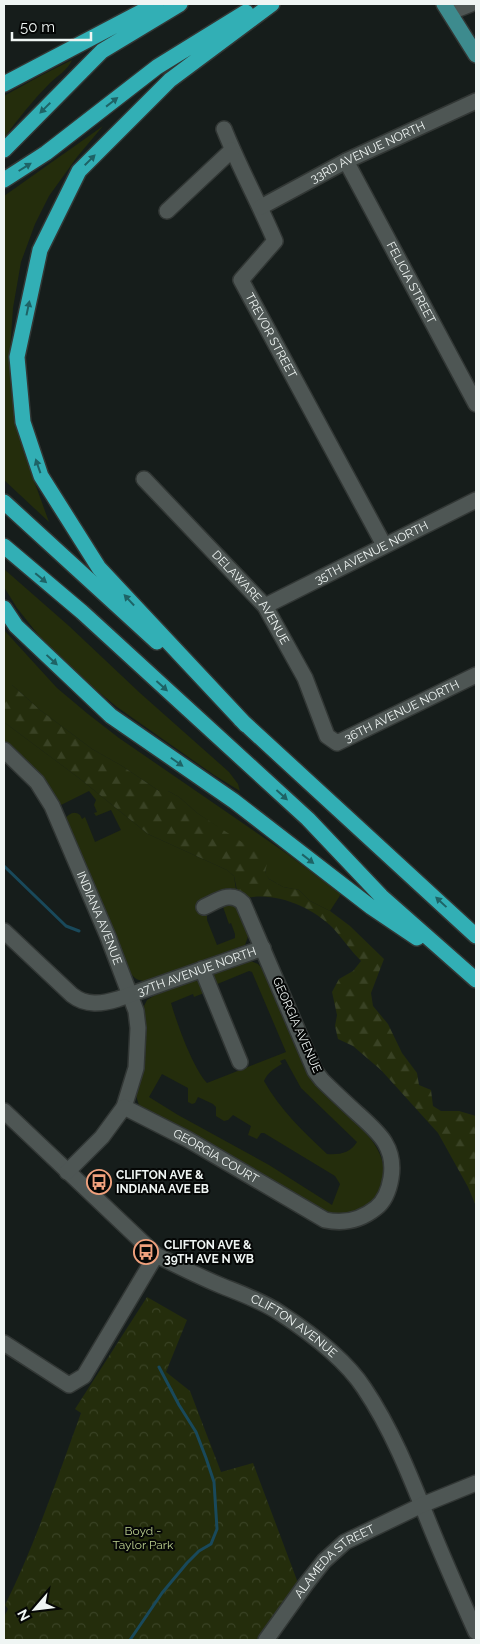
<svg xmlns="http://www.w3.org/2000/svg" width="480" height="1644" viewBox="0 0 480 1644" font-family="Raleway,sans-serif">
<defs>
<pattern id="forest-firs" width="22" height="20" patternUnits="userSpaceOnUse" patternTransform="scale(1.25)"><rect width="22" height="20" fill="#242d0c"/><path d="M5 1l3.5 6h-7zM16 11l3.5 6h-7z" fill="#394224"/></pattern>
<pattern id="park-crowns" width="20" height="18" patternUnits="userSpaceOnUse" patternTransform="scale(1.25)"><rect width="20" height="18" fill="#242d0c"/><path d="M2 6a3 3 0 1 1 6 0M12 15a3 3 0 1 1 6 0" fill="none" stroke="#394224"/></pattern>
</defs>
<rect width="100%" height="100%" fill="#161d1b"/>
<path fill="#242d0c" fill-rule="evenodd" d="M72 60C68 70 57 76 50 83 33 100 18 119 4 138V96L42 75Z
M103 126 77 157 49 196 35 224 21 262 13 308 10 351 11 391 24 453 49 522 4 480V196Z
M4 569 69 626 140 693 229 772 238 784 240 791 214 775 117 707 79 676 40 637 17 608 4 587Z
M4 630 57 688 88 714 119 738 286 853 341 894 330 911 310 901 299 890 283 887 269 879 265 874 266 866 222 830 197 813 179 797 168 791H159L122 766 92 749 40 710 12 685H4Z
M4 722 79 778 148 834 227 870 234 876 236 890 229 888 224 889 197 901 200 908 207 915V920L217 945 235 938V934L231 923 229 924 222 904 234 901 249 934 245 945 146 981C139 981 134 979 130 972L64 819C69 814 74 810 80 815L82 819 85 817 95 842 121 830 111 810 96 816 94 813 97 812 94 805 96 800 89 791 59 806C58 791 16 753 4 742Z
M251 961 258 964 264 971 304 1067C324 1107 408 1142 377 1194 367 1211 349 1215 330 1214L139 1105 136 1096 145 1059 146 1036 144 1006 147 1000 155 995 198 979 201 982 204 993 194 997 193 994 171 1003C177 1024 193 1068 207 1083L286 1052 252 972 249 971 215 985 212 974ZM285 1059 301 1088 357 1142C350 1153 340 1155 327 1154 304 1132 280 1110 264 1081 267 1073 275 1068 282 1064L280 1061ZM162 1074 188 1088V1102L192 1104 195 1103 198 1097 213 1104 216 1107V1116L224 1121 228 1120 233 1115 251 1126 248 1135 257 1139 261 1133H264L335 1176 340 1184 332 1205 269 1165 178 1115 149 1097Z"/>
<path fill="url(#forest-firs)" d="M4 685H12L40 710 92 749 122 766 159 791H168L179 797 197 813 268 859 265 873 269 879 283 887 299 890 310 901 330 911 350 926 384 959 371 993 373 1006 388 1024 402 1053 417 1073 419 1085 431 1090 433 1106 441 1111H459L476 1116V1206L468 1187 438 1133 381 1070 353 1046 338 1039 335 1026 337 1015 332 992 339 979 353 971 361 961C351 951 343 939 333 928 312 907 273 890 243 899L237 890 234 876 227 870 148 834 79 778 4 722Z"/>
<path fill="url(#park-crowns)" d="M147 1297 187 1320 166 1372 190 1391 221 1472 253 1463 298 1583 257 1640H4V1617L8 1609 5 1605C35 1545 58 1476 81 1413L75 1409Z"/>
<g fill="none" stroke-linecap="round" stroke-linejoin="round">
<path stroke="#19495b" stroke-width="3" d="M4 866 66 926 79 931
M130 1640 162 1593 187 1563 199 1551 211 1544 217 1529 214 1482 206 1458 196 1432 179 1405 159 1367"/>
<defs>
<g id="minor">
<path d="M451 12 471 4"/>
<path id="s1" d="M224 129C239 167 259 203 275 241L241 280 384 545"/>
<path id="s2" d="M346 161 476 404"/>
<path id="s3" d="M261 207 346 161 476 101"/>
<path d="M167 211 232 150"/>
<path id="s4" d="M144 479 265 606 305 678 327 736 337 743 476 675"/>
<path id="s5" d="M265 606 476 500"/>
<path id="s6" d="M4 750 37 782 52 806 108 937 136 1011 138 1028 136 1068 124 1107"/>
<path id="s7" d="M4 931 72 995C86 1006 102 1004 118 999L263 948"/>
<path d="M202 969 240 1062"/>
<path id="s8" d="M4 1111 156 1255C178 1266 200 1277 222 1286 242 1294 262 1301 280 1313 309 1332 345 1359 364 1388 391 1428 409 1473 427 1518 442 1556 459 1594 476 1632"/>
<path id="s9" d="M67 1172 102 1137 124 1107 187 1139 325 1220C343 1224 361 1220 376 1208 385 1201 389 1190 391 1178 396 1147 379 1133 358 1114 346 1103 334 1092 322 1080L315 1071 243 903C231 890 217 901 204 907"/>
<path d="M4 1343 69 1385 84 1376 156 1255"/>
<path id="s10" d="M266 1640 306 1584 324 1561 345 1542 422 1505 476 1483"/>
</g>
<path id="major" d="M444 4 476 55"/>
<path id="highway" d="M4 84 156 4
M4 150 102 51 180 4
M4 180 46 153 157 67 246 12
M4 502 157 642
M4 546 82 612 308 819 381 896 476 980
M4 608 16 626 111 716 234 801 371 907 417 938
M240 719 476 936
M246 725 99 568 41 476 23 422 17 357 40 250 79 171 170 80 272 4"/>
</defs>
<use href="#minor" stroke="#323735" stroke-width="18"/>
<use href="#major" stroke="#323735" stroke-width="18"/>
<use href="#highway" stroke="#323735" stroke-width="18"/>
<use href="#minor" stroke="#4e5654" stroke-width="15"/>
<use href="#major" stroke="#3d8b8e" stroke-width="15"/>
<use href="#highway" stroke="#32afb5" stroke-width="15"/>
</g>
<defs><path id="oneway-solid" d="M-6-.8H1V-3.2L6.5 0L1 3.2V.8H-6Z" transform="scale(1.25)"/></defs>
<g fill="#1e6366">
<use href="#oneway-solid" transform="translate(112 102) rotate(-38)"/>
<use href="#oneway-solid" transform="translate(45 108) rotate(135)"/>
<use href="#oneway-solid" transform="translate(90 160) rotate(-45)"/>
<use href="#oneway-solid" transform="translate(25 167) rotate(-32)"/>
<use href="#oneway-solid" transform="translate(28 308) rotate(-78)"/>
<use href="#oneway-solid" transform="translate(38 466) rotate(-109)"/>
<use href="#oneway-solid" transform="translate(41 578) rotate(40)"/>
<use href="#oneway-solid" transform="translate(129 600) rotate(-133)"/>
<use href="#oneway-solid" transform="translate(52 660) rotate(43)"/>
<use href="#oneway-solid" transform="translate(162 686) rotate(42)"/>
<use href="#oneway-solid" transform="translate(177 762) rotate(35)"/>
<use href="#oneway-solid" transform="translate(282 795) rotate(42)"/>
<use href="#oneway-solid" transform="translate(308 859) rotate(38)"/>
<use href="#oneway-solid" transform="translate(441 902) rotate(-137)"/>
</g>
<defs>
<symbol id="bus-ring" viewBox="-11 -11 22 22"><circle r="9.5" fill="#050706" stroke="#f1a17d" stroke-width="1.5"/><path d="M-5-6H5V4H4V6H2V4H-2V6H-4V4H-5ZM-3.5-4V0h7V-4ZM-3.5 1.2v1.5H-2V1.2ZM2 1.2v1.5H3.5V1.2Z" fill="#f1a17d"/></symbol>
</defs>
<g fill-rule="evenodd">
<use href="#bus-ring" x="85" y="1168" width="28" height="28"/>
<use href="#bus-ring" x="132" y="1238" width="28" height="28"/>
</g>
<g text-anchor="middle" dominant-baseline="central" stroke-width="4" stroke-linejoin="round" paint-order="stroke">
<g font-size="12" fill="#eff5f3" stroke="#050706">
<text stroke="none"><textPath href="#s3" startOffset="120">33RD AVENUE NORTH</textPath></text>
<text stroke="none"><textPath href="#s2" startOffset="138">FELICIA STREET</textPath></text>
<text stroke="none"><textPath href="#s1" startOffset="238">TREVOR STREET</textPath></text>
<text stroke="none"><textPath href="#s5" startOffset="119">35TH AVENUE NORTH</textPath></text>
<text stroke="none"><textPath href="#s4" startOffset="160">DELAWARE AVENUE</textPath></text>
<text stroke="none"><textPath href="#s4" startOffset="404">36TH AVENUE NORTH</textPath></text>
<text stroke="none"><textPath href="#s6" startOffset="196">INDIANA AVENUE</textPath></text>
<text stroke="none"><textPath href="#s7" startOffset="225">37TH AVENUE NORTH</textPath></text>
<text transform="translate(297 1025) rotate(66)">GEORGIA AVENUE</text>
<text stroke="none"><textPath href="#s9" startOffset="191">GEORGIA COURT</textPath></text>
<text stroke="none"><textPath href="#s8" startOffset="365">CLIFTON AVENUE</textPath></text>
<text stroke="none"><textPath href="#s10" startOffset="106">ALAMEDA STREET</textPath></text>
</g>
<g font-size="12" font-weight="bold" fill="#eff5f3" stroke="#050706" text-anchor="start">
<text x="116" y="1175">CLIFTON AVE &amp;<tspan x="116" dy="14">INDIANA AVE EB</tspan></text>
<text x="164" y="1245">CLIFTON AVE &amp;<tspan x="164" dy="14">39TH AVE N WB</tspan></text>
</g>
<g font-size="12" fill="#bbcf8e" stroke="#050706">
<text x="143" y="1531">Boyd -<tspan x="143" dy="14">Taylor Park</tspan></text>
</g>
</g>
<rect width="480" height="1644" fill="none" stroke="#eff5f3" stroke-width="10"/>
<g transform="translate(35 1609) rotate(242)" stroke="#050706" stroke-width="4" paint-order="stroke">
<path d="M0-4L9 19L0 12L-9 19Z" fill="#eff5f3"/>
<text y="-8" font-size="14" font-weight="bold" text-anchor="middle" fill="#eff5f3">N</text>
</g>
<path d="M12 32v8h79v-8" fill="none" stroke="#eff5f3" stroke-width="2.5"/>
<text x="20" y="32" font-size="15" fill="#eff5f3" stroke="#050706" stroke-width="4" paint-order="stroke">50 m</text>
</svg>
